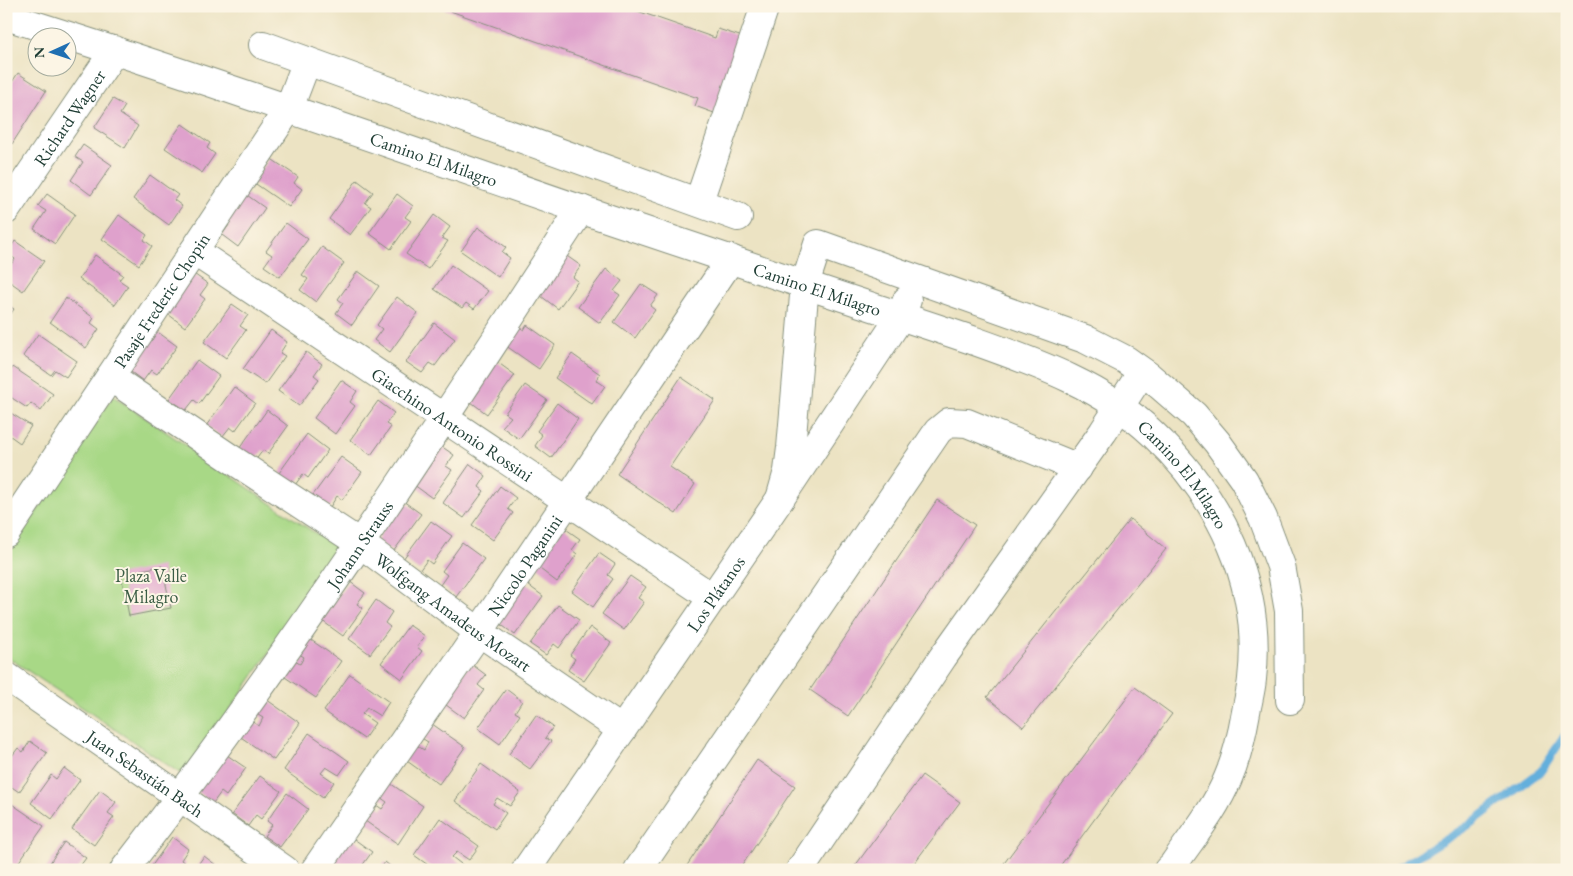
<svg xmlns="http://www.w3.org/2000/svg" width="1573" height="876" viewBox="0 0 1573 876" font-family="'EB Garamond',serif">
<rect width="100%" height="100%" fill="#fcf5e5"/>
<filter id="ink" filterUnits="userSpaceOnUse"><feTurbulence type="fractalNoise" baseFrequency=".02" numOctaves="2"/><feDisplacementMap in="SourceGraphic" scale="10" xChannelSelector="R" yChannelSelector="G"/><feConvolveMatrix kernelMatrix="1 2 1 2 8 2 1 2 1" color-interpolation-filters="sRGB"/></filter>
<filter id="wash" filterUnits="userSpaceOnUse"><feTurbulence type="fractalNoise" baseFrequency=".0096" numOctaves="4" result="noise"/><feDisplacementMap in="SourceGraphic" scale="20" xChannelSelector="R" yChannelSelector="G"/><feGaussianBlur stdDeviation="1.12" result="paint"/><feColorMatrix in="noise" values="0 0 0 0 0 0 0 0 0 0 0 0 0 0 0 0 0 1.4 0 .05"/><feComposite in="paint" operator="in"/></filter>
<g filter="url(#wash)">
<rect width="100%" height="100%" fill="#ece3c3"/>
<path fill="#a8d886" stroke="#648a5d" d="M113 396 340 550 184 776 6 656V558Z"/>
<g fill="none" stroke-linecap="round" stroke-linejoin="round">
<path stroke="#63afdc" stroke-width="8" d="M1395 870 1466 827 1541 771 1567 732"/>
</g>
<g id="blocks">
<path fill="#dfa1cc" d="M436 6H623L715 38 718 29 752 40 725 117 695 106 698 98Z
M18 73 46 91 12 144 6 141V102L11 95 6 91Z
M113 99 125 106 120 114 138 126 125 148 94 128Z
M182 124 210 143 207 148 215 154 202 173 165 148Z
M83 145 112 165 91 195 71 180 83 162 75 157Z
M270 158 298 177 294 183 302 189 289 207 253 182Z
M150 175 178 195 174 200 182 206 169 225 133 199Z
M357 180 373 192 365 203 371 207 350 235 329 219Z
M244 193 265 208 238 247 222 235 229 225 224 221Z
M47 194 75 214 55 244 34 229 46 211 38 206Z
M397 194 413 206 405 217 411 221 391 249 369 233Z
M119 215 147 235 144 240 152 246 139 265 102 239Z
M434 215 450 227 442 238 448 241 428 269 406 254Z
M286 223 308 239 280 277 264 266 272 255 266 251Z
M478 227 506 247 502 252 510 258 498 277 461 251Z
M15 241 44 261 23 291 6 279V271L15 259 7 253Z
M322 247 344 263 316 302 300 290 308 279 302 275Z
M564 254 581 266 573 277 578 281 558 309 537 293Z
M95 255 123 275 119 280 128 286 115 305 79 279Z
M451 265 488 291 474 309 466 303 462 308 434 289Z
M606 269 622 281 614 291 620 295 600 323 578 307Z
M358 271 379 286 352 325 336 313 343 303 338 299Z
M191 272 208 284 200 295 205 299 185 327 164 311Z
M641 284 658 295 650 306 655 310 635 338 614 322Z
M397 297 418 313 390 352 374 340 382 329 377 325Z
M66 298 94 318 91 323 99 329 86 348 50 322Z
M6 304 14 309 6 321Z
M232 304 248 315 240 326 246 330 226 358 204 342Z
M434 323 455 339 435 366 430 363 422 373 406 362Z
M515 324 524 330 527 325 555 345 539 369 502 343Z
M155 330 177 346 157 374 151 370 143 381 127 369Z
M271 330 287 342 280 353 285 356 265 384 243 369Z
M38 334 77 361 66 377 55 370 51 375 23 356Z
M306 352 322 364 314 375 319 379 299 406 278 391Z
M572 354 600 374 596 380 605 386 592 404 555 378Z
M493 359 515 375 487 414 471 402 479 391 473 387Z
M197 360 219 376 199 404 194 400 186 410 169 399Z
M13 367 53 394 41 411 31 403 27 408 6 394V378Z
M681 377 715 400 670 467 695 484 676 514 617 474Z
M341 380 357 391 350 402 355 406 335 434 314 418Z
M525 385 547 400 519 439 502 427 511 417 505 413Z
M234 387 255 403 235 431 230 427 222 437 206 426Z
M378 401 394 413 386 424 391 427 371 455 350 440Z
M557 403 578 419 551 458 535 446 542 435 537 431Z
M6 410 31 426 20 443 9 435 6 439Z
M267 410 288 426 268 454 263 450 255 461 239 449Z
M307 434 328 450 308 478 303 474 295 485 279 473Z
M438 444 454 455 446 466 452 470 432 498 410 482Z
M341 457 362 472 342 500 337 496 330 507 313 495Z
M470 464 486 476 479 487 484 491 464 518 443 503Z
M500 486 516 498 508 509 513 513 493 540 472 525Z
M399 498 421 514 393 552 377 541Z
M937 500 975 525 848 716 810 690Z
M1130 519 1166 549 1023 727 987 697Z
M431 521 452 536 432 564 427 560 419 571 403 559Z
M563 527 580 539 572 550 577 554 557 582 536 566Z
M462 543 484 559 456 597 440 585 447 575 442 571Z
M599 553 615 564 608 575 613 579 593 607 572 591Z
M162 566 171 608 129 616 121 574Z
M630 576 646 587 638 598 644 602 624 630 602 614Z
M521 580 543 596 515 635 499 623Z
M349 581 365 593 357 604 363 608 343 636 321 620Z
M376 600 392 612 385 623 390 627 370 654 349 639Z
M558 605 579 620 559 648 554 644 546 655 530 644Z
M409 625 425 636 417 647 422 651 402 679 381 663Z
M590 627 611 643 584 681 568 670 575 659 570 655Z
M301 633 341 661 316 698 276 671 286 656 300 664 304 657 291 649Z
M470 663 486 675 478 685 484 690 464 718 442 702Z
M350 674 389 702 380 716 367 708 362 714 375 723 364 739 324 711Z
M1135 687 1172 714 1057 870H999Z
M506 689 522 701 515 712 520 715 500 744 478 728Z
M260 695 300 723 274 760 235 733 245 717 259 726 263 718 250 710Z
M536 715 553 727 545 738 551 741 530 769 509 754Z
M425 719 465 747 439 784 400 756 410 741 424 750 428 742 415 734Z
M309 733 349 761 339 775 326 767 321 773 334 782 323 798 284 770Z
M30 741 47 753 19 792 6 783V764L18 748 23 752Z
M224 753 246 768 226 796 221 792 213 803 197 791Z
M757 760 795 786 739 870H684Z
M481 764 520 792 510 806 497 798 493 804 506 813 495 829 455 801Z
M64 768 80 780 52 819 31 803 51 775 56 779Z
M922 775 960 802 909 870H852Z
M260 776 281 791 261 819 256 815 248 826 232 814Z
M384 779 423 806 398 844 358 816 369 800 382 809 387 802 374 793Z
M100 790 116 802 108 813 114 817 94 845 72 829Z
M287 793 308 809 280 847 264 836 272 825 267 821Z
M6 800 44 826 16 866 6 859V849L11 843 6 840Z
M440 818 479 846 469 860 457 852 452 857 465 867 463 870H435L414 855Z
M350 836 372 852 359 870H334L336 868 330 864Z
M172 837 188 849 181 860 186 864 182 870H149Z
M64 842 86 858 77 870H45Z
M204 856 220 868 219 870H194Z
M385 862 395 870H380Z"/>
</g>
</g>
<g filter="url(#ink)">
<use href="#blocks" fill-opacity="0" stroke="#86907c" stroke-width="1"/>
<g fill="none" stroke-linecap="round" stroke-linejoin="round">
<defs>
<g id="minor">
<path id="s1" d="M6 16C197 76 385 142 574 207 645 231 715 254 785 278 848 299 910 319 972 340 1037 363 1103 386 1153 434 1220 497 1263 585 1252 679 1251 690 1248 701 1246 712 1242 735 1237 757 1228 778 1215 810 1192 837 1173 865L1168 870"/>
<path d="M263 45 738 217"/>
<path d="M699 201 765 6"/>
<path id="s2" d="M6 210 115 50"/>
<path id="s3" d="M194 251 713 598"/>
<path id="s4" d="M110 377 230 458 361 544 479 632 622 730"/>
<path d="M780 499 788 471 791 448 805 284 818 244 1085 339 1126 360 1150 377 1194 415 1217 442 1244 480 1263 518 1281 566 1289 611 1290 700"/>
<path id="s5" d="M6 533 289 108 307 61"/>
<path id="s6" d="M6 676 285 870"/>
<path id="s7" d="M124 870C289 658 435 433 581 209"/>
<path id="s8" d="M315 870 479 632 731 259"/>
<path id="s9" d="M526 870 780 499 901 316 907 300"/>
<path d="M638 870 938 431 949 422 967 423 1078 468"/>
<path d="M800 870 943 657 1103 432 1142 372"/>
</g>
</defs>
<use href="#minor" stroke="#86907c" stroke-width="30"/>
<use href="#minor" stroke="#fff" stroke-width="28"/>
</g>
</g>
<g text-anchor="middle" dominant-baseline="central" stroke-width="4" stroke-linejoin="round" paint-order="stroke">
<g font-size="18" fill="#1f3d34" stroke="#fcf5e5">
<text stroke="none"><textPath href="#s2" startOffset="112">Richard Wagner</textPath></text>
<text stroke="none"><textPath href="#s1" startOffset="451">Camino El Milagro</textPath></text>
<text stroke="none"><textPath href="#s1" startOffset="856">Camino El Milagro</textPath></text>
<text stroke="none"><textPath href="#s5" startOffset="280">Pasaje Frederic Chopin</textPath></text>
<text stroke="none"><textPath href="#s3" startOffset="311">Giacchino Antonio Rossini</textPath></text>
<text stroke="none"><textPath href="#s1" startOffset="1275">Camino El Milagro</textPath></text>
<text stroke="none"><textPath href="#s7" startOffset="402">Johann Strauss</textPath></text>
<text stroke="none"><textPath href="#s8" startOffset="370">Niccolo Paganini</textPath></text>
<text stroke="none"><textPath href="#s9" startOffset="335">Los Plátanos</textPath></text>
<text stroke="none"><textPath href="#s4" startOffset="416">Wolfgang Amadeus Mozart</textPath></text>
<text stroke="none"><textPath href="#s6" startOffset="170">Juan Sebastián Bach</textPath></text>
</g>
<g font-size="18" fill="#3a5c44" stroke="#fcf5e5">
<text x="151" y="575">Plaza Valle<tspan x="151" dy="21">Milagro</tspan></text>
</g>
</g>
<rect width="1573" height="876" fill="none" stroke="#fcf5e5" stroke-width="25"/>
<g transform="translate(52 52) rotate(267)"><circle r="24" fill="#fcf5e5" stroke="#a4ab9e"/>
<path d="M0-4L9 19L0 12L-9 19Z" fill="#1f6fb2"/>
<text y="-8" font-size="14" font-weight="bold" text-anchor="middle" fill="#1f3d34">N</text>
</g>
</svg>
